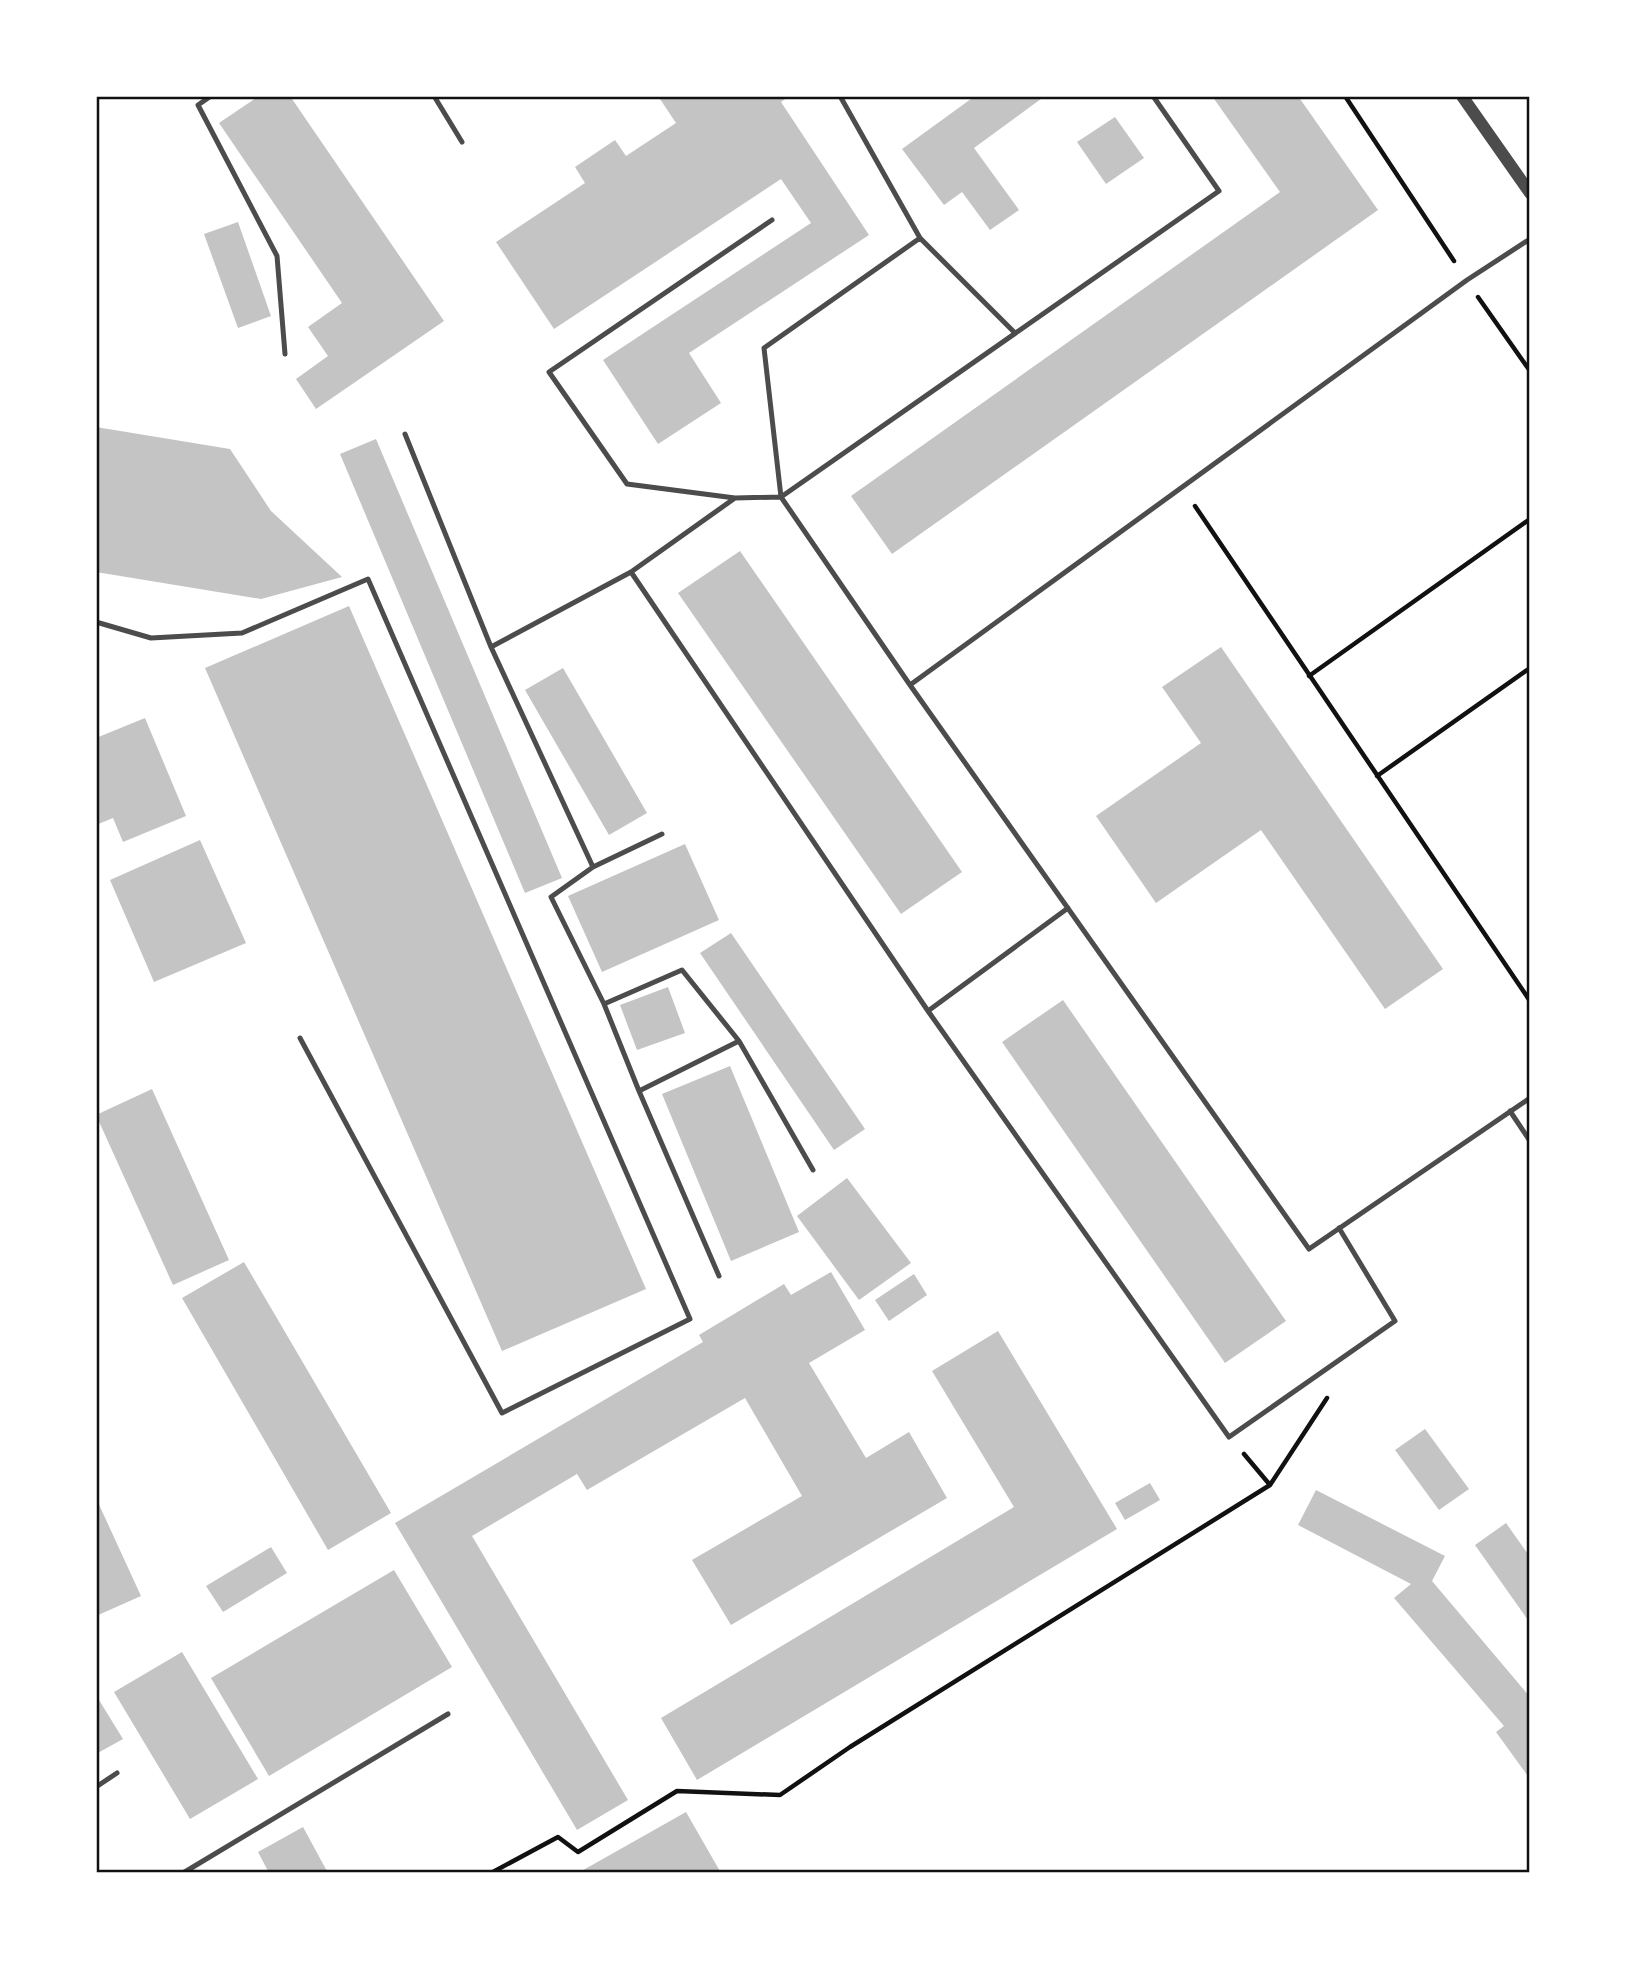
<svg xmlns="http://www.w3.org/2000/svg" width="1626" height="1969" viewBox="0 0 1626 1969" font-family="Ubuntu,sans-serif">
<rect width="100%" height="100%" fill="#fff"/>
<path fill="#c4c4c4" d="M259 96H290L444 321 316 409 296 379 328 356 308 327 342 303 219 123Z
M658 96H789L781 102 869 235 689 353 721 403 658 444 603 360 811 223 781 179 554 329 496 242 585 183 575 167 615 140 626 156 676 123Z
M975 96H1045L974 148 1019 210 990 230 962 192 944 205 902 149Z
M1212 96H1298L1378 210 892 554 851 496 1280 192Z
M1115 117 1144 158 1106 184 1077 142Z
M238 222 271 316 238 328 204 234Z
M96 427 230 449 271 511 342 577 261 599 96 572Z
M376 439 562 878 525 893 340 454Z
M740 551 962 872 901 914 678 593Z
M349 606 646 1289 502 1351 205 668Z
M1221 647 1443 969 1385 1009 1261 830 1156 903 1096 816 1201 743 1162 687Z
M563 668 647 813 609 835 525 690Z
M145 718 186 816 123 842 113 818 96 825V738Z
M200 840 246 943 154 982 110 880Z
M685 844 719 920 602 972 568 896Z
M731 933 865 1129 834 1150 700 953Z
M668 987 685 1033 637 1050 620 1005Z
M1063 1000 1286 1321 1225 1363 1002 1042Z
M730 1066 799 1232 731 1261 662 1094Z
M152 1089 229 1260 173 1285 96 1115Z
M847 1178 911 1263 859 1300 797 1216Z
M244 1262 391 1513 328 1550 182 1298Z
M831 1272 865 1330 809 1363 866 1458 909 1432 947 1498 731 1625 692 1560 802 1496 745 1398 587 1490 577 1474 472 1536 628 1800 577 1830 395 1523 703 1342 699 1335 784 1284 791 1295Z
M914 1274 927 1295 889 1321 875 1300Z
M998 1331 1117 1529 697 1780 661 1718 1014 1507 932 1371Z
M1425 1429 1469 1489 1439 1510 1395 1450Z
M1150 1483 1160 1500 1125 1520 1115 1503Z
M1316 1490 1445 1556 1432 1581 1530 1697V1779L1496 1732 1504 1726 1394 1598 1411 1584 1298 1525Z
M96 1498 141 1596 96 1616Z
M1506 1523 1530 1557V1623L1475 1545Z
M271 1547 287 1573 223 1612 206 1586Z
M394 1570 452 1667 269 1776 211 1678Z
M182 1652 258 1779 190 1819 114 1692Z
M99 1700 123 1739 96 1754V1702Z
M686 1812 721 1873H578Z
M303 1827 328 1873H269L258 1852Z"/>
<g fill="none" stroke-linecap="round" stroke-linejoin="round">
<path stroke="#111" stroke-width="4.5" d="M1345 96 1454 261
M1478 297 1530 371
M1195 506 1530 1001
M1309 676 1530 519
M1377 776 1530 668
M1270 1485 1327 1398
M491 1873 558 1837 578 1852 677 1791 780 1795 850 1747 1270 1485 1244 1454"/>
<path stroke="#4c4c4c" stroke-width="5" d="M211 96 198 105 277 256 285 354
M434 96 462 142
M840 96 920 238 1015 333
M1153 96 1219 191 781 497 910 685 1309 1249 1530 1098
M405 434 491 647 593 867
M735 498 627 484 549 372 772 220
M631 572 928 1011 1229 1437 1395 1321 1339 1228
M96 622 151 638 242 633 368 579 690 1319 502 1413 300 1038
M491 647 631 572 735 498 781 497 764 348 920 238
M910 685 1467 280 1530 239
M662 834 593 867 551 897 604 1004 639 1091 719 1276
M604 1004 682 970 739 1041 813 1170
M928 1011 1068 908
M639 1091 739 1041
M1510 1111 1530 1141
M96 1787 117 1773
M183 1873 448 1714"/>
<path stroke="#4c4c4c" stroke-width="12" d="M1462 96 1530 193"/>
</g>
<rect width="1626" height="1969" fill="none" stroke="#ffffff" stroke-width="196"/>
<rect x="98" y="98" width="1430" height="1773" fill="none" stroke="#111" stroke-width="2.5"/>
</svg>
